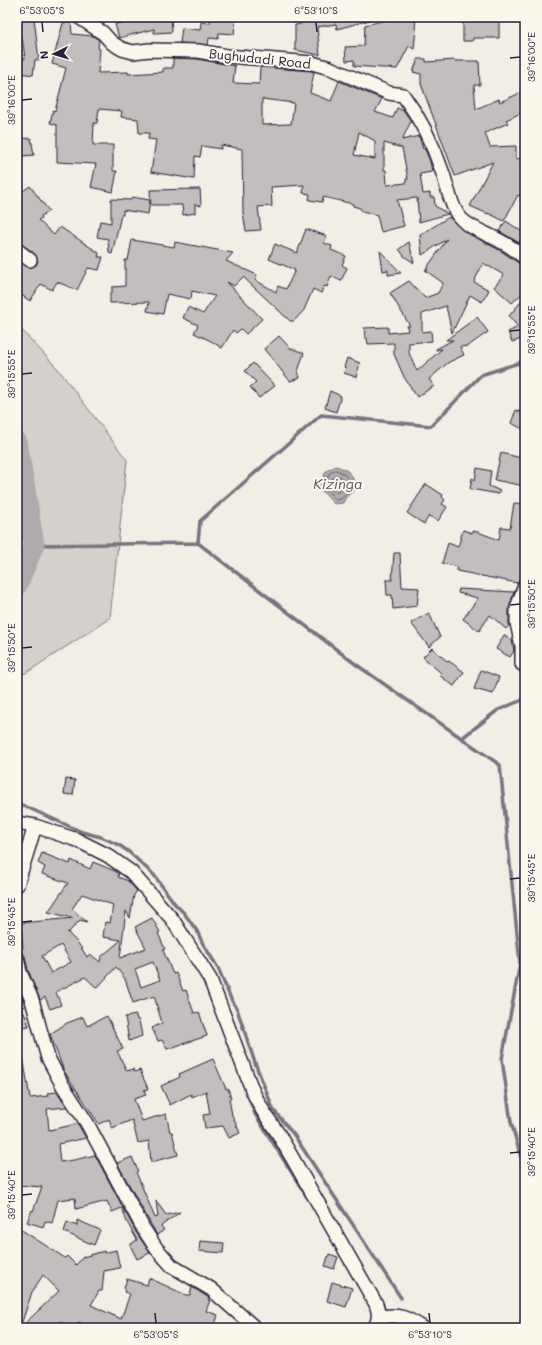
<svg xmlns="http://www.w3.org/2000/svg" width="542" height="1345" viewBox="0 0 542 1345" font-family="Mali,sans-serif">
<rect width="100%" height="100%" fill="#f2eee5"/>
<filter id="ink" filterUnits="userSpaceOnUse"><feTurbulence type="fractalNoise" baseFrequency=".025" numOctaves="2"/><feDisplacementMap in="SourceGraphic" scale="8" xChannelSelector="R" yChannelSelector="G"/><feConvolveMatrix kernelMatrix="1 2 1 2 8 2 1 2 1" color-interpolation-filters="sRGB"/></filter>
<g filter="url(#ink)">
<path fill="#d4d1cc" stroke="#7b7a84" d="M17 325 58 369 127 460 110 618 26 673 17 675Z"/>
<path fill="#aeabad" stroke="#76747f" d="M336 466C350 470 353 475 356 489L346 497 343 503 334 504 319 488 326 471Z"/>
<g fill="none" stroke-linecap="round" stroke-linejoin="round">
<path stroke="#5a5969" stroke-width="1" d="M336 470C345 473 349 478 351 487L341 499 336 500 324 487 329 474Z
M337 476 341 477 346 485 337 493 330 486 333 478Z"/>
<path stroke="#76747f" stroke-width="3.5" d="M198 543 200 521 321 415 431 426 481 375 525 361
M34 545 198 543 354 663 500 765 520 963 502 1059 511 1122 525 1171
M462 738 498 710 525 699
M17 805H22L82 832 101 837 119 845 129 852 154 875 175 904 184 913 197 931 202 942 218 968 231 999 237 1009 255 1063 273 1109 294 1135 401 1298
M249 1098 255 1114 307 1197"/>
<path stroke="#aeabad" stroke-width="21" d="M17 442 34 545 17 585"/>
</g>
<path fill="#c2bebe" stroke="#22223b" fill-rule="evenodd" d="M129 17H171L172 32 154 33V29L119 38 115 24 130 21Z
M210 17H236L234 34 219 33 218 39 209 38 208 45 180 43 182 28 200 30 201 22 210 23Z
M300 17H369L370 20 337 29 336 24 317 27 320 55 295 50V25L301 24Z
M395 17H416L415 29H416L414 49 409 46 397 69 354 66V60L346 61 345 47 364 46 365 25 395 18Z
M481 17H499V38H473V41H463V21H466V19H481Z
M34 18 39 60H35L33 75 20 73 22 59H25L22 37 18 38 17 24 19 23V20Z
M71 22 72 34 93 36 99 40 98 48 100 49 98 73 128 72V74L163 72V68H173V58L197 59 235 66 233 83 259 84 260 67 311 71 314 72 310 93 331 101 339 81 382 99 375 112 393 118 397 108 404 111 411 121 402 140 419 136 423 149H425L430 161 432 172 420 174 423 194 430 193V197H434L435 206 448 214 419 222 417 198 397 200 404 226 381 232 377 215 362 211 360 208 353 206V204L323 197 322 202 309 200 310 194 303 193 304 185 271 187 272 206 258 207 261 230 246 231 243 213 242 149 221 145V149L202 146 200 157 195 156 194 179 151 172 156 140 148 139 149 133H139L138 119 121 117 122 111 99 109 97 123H94L93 145H113V171H117L113 192 91 187 96 164 57 162V125L50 123 53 110 55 111 66 68 52 64 63 23ZM262 99 294 103 291 124 262 125ZM359 132 375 141V159L354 155ZM384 143 402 148 408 179H406V183L387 185 386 170H384Z
M418 59H426V62L455 60V61H479L480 85H474L476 109 499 99 500 102 525 91V111L506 120 508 123 485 133 490 147 516 146V159L525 158V198L518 195 504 221 488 213V214L470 206 493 162 455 176 421 84V74L413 72Z
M31 138 34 155 22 156 21 150H17V139Z
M30 186 49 211 41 216 42 218 38 220 54 235 60 227 99 253 98 257H103L99 270 88 268 77 290 57 282 52 290 41 284 30 301 17 292V260L29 268 36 265 38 261 35 254 22 244 17 242V195Z
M200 189 201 206 195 204V213L183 215 182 205H151L150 190Z
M132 197 150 200 148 214 123 210V215H121L112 254 109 253 108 239 97 237 100 221 111 223V199L131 200Z
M449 217 462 230 501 251 523 266 525 268V291L512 303 494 287 504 275 483 263 474 282 489 290 482 302 470 295 452 333 446 306 422 314V332L431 331 432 341 409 343V353L417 371 442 349 436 350V349L453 340H446L477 317 488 332 468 346 460 347 464 355 449 362 429 379 434 386 417 397 404 377 394 354V343L368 344 367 338H365L364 328 388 327V333L408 331 407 326H410L390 293 409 281 425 298 438 293 443 283 425 270 428 269H426L447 239 422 255 420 235Z
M506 221 524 233 519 243 499 231Z
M306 229 327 236 324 243 332 246 331 250 346 256 342 265 347 268 341 281 331 276 327 287 324 286 321 293 313 289 304 310 294 321H290L243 277 234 286 227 282 262 319 246 334 241 329 236 333 233 330 222 348 211 341 194 333 198 325 183 318 188 307 203 314 215 296 192 291 191 299 167 294 163 314 147 311 149 302 110 303V293H112V287L125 286V260H128L132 240 174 247 175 242 233 253 226 261 257 275 255 280 276 292 278 286 286 289 295 270 269 259 275 244 297 253Z
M409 242 414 263 404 256 399 249Z
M380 251 386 257 401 273 388 275V270L383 271Z
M525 297V338L512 342 508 332 518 327 509 316Z
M279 336 290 348 304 353 298 371 300 378 290 381 264 349Z
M347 358 360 363 356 377 344 373 346 368 344 367Z
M253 363 275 386 259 398 250 387 256 382 245 371Z
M330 391 341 396 336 412 325 408Z
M516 410 525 414V430L511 423Z
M501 453 525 459V479L524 486 495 480Z
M477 468 491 471 489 486 500 491 499 494 470 489 472 478 475 480Z
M426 484 443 495 442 497 445 500 442 504 447 507 438 521 429 516 424 524 407 513Z
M514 503 525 504V577L520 579 517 584V583L457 571V567L442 563 448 543 458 547 463 530 472 533V531L478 532 499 540 501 527 510 528Z
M394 553H400L402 587 419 588 417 606 393 609 392 595H387L386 580H392Z
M459 589 514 592 509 608V626L506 629 490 615 479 631 463 619 478 598 458 593Z
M429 613 440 637 429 647 411 623Z
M504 635 512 640 514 651 510 657 496 649Z
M432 648 448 662 449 661 464 672 454 686 439 675 441 673 423 657Z
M481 670 499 677 493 694 474 689Z
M66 779 75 780 73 795 64 794Z
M42 853 70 864 71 860 90 869 93 862 115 871 119 874 118 877 128 881 137 891 134 895 130 918 126 911 120 958 146 948 135 927 152 918 160 932 158 933 165 949 163 950 173 974 176 973 183 991 186 990 194 1013 199 1012 207 1036 167 1049 162 1040 158 1041 152 1028 162 1023 154 996 133 1003 125 979 116 967 97 988 85 977 56 992 61 1005 50 1009 45 997 40 1000 28 970 25 956 21 951V949L23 948 21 923 73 918 48 912 68 883 42 874 45 867 38 863ZM82 894 113 905 110 923 105 922 103 937 121 940 101 957 100 962 90 954 87 957 78 943 67 932 68 933 80 920 87 922 72 909ZM61 945 71 962 51 973 42 956ZM153 962 160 980 141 987 135 969Z
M17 985 24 1003 25 1006 22 1007 29 1026 17 1028Z
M136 1015 137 1020H139L142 1036 129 1041 125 1017Z
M107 1016 123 1049 117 1051 127 1071 133 1069 135 1072 140 1070 148 1089 144 1090 146 1095 134 1099 142 1121 166 1114 170 1132H172L178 1155 151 1162 149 1141 138 1143 132 1120 112 1128 109 1119 99 1124 64 1071 50 1034 67 1023 83 1017 87 1026Z
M22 1051 30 1098 48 1096 47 1093 57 1092 66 1105V1107L47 1109 49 1130 78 1124 86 1138 58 1144 60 1162 74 1160 95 1155 136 1232 150 1253 137 1259 131 1247V1244L137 1240 127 1222 122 1208 112 1212 107 1201 76 1209 75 1198 58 1200 52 1223 45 1221 43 1227 27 1222 32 1210 33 1211 42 1187 17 1185V1052Z
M213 1059 226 1089 228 1088 231 1099H229L232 1115 240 1133 229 1138 223 1126 205 1128 203 1115 210 1114 206 1091 192 1097 191 1094 170 1105 161 1086 180 1077 179 1074Z
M132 1157 138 1171 136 1172 155 1218 158 1217 156 1201 166 1215 180 1212 161 1226 164 1230 157 1235 117 1163Z
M77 1220 100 1230 94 1245 64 1232 67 1222 77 1226Z
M17 1227 65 1258 67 1256 76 1265 83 1257 104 1251V1253L116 1250 120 1268 104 1271 102 1291H99L91 1305 121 1319 130 1294 124 1292 125 1289 124 1288 127 1279 147 1285 149 1278 186 1295H190L192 1287 206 1296 209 1298 208 1300H210L206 1311 218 1315 214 1328H91L79 1322 75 1328H70L60 1321 55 1328H50L43 1323 40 1328H20L59 1291 43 1275 32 1292 20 1328H17Z
M200 1241 224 1243 223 1253 199 1251Z
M329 1254 338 1257 334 1269 325 1266Z
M332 1282 352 1288 346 1307 327 1301Z"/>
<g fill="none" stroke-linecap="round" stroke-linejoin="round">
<defs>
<path id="street" d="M79 17 103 33 112 43 122 49 133 52 149 50 198 51 227 56 312 63 330 68 389 93 403 95C420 118 433 144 442 171 447 184 450 204 458 215 467 228 489 234 502 242 510 246 518 252 525 258
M17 250 30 260
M522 664V646L517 623V608L525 585
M17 823 35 826 77 840 107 855 131 872 172 919 210 979 253 1092 263 1111 279 1135 376 1304C379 1313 380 1320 374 1328
M17 885 35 826
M17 958 20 972 32 1000 48 1058 63 1086 87 1123 143 1228 156 1248 172 1266 211 1289 255 1328
M379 1318C398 1313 407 1318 423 1328"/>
</defs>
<use href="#street" stroke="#22223b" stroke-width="16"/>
<use href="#street" stroke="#fbf7ec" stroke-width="13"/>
</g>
</g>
<path fill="none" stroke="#22223b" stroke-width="1.5" d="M42 22 43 32M316 22 317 32M510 58 520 57M22 100 32 99M510 331 520 330M22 374 32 373M510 605 520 604M22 648 32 647M510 879 520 878M22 922 32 921M510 1153 520 1152M22 1195 32 1194M155 1313 156 1323M429 1313 430 1323"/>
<g text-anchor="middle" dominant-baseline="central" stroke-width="4" stroke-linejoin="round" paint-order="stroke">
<g font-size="13" fill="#22223b" stroke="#fbf7ec">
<text transform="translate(260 58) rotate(6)">Bughudadi Road</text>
</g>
<g font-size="14" font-style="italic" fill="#535263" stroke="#fbf7ec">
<text x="338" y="483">Kizinga</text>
</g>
</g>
<rect width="542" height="1345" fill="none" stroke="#fbf7ec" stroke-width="44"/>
<g transform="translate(54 54) rotate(265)" stroke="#fbf7ec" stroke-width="3" paint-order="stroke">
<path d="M0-3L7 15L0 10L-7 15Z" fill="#22223b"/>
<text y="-6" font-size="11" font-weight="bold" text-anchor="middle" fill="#22223b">N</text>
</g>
<rect x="22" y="22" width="498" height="1301" fill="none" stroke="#22223b" stroke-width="1.5"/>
<g font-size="10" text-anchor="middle" fill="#22223b">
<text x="42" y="14">6°53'05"S</text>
<text x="316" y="14">6°53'10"S</text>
<text transform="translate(531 57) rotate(-90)" y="4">39°16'00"E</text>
<text transform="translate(11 100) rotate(-90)" y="4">39°16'00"E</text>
<text transform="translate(531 330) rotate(-90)" y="4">39°15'55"E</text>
<text transform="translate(11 374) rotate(-90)" y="4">39°15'55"E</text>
<text transform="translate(531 604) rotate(-90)" y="4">39°15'50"E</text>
<text transform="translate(11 648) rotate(-90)" y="4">39°15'50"E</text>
<text transform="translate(531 878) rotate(-90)" y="4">39°15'45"E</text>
<text transform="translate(11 922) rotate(-90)" y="4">39°15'45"E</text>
<text transform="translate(531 1152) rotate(-90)" y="4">39°15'40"E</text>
<text transform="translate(11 1195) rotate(-90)" y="4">39°15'40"E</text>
<text x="156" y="1338">6°53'05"S</text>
<text x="430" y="1338">6°53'10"S</text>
</g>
</svg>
